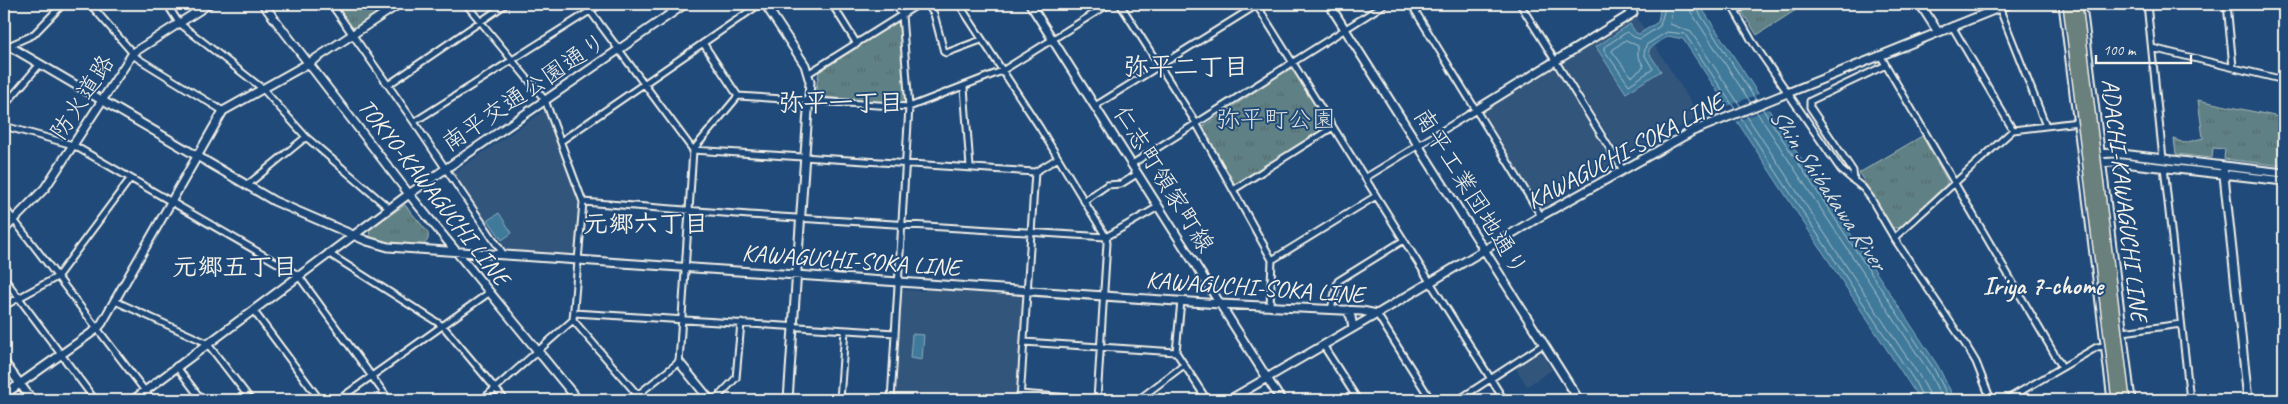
<svg xmlns="http://www.w3.org/2000/svg" width="2288" height="404" viewBox="0 0 2288 404" font-family="Caveat,'Klee One',sans-serif">
<defs>
<pattern id="park-tufts" width="24" height="20" patternUnits="userSpaceOnUse" patternTransform="scale(1.25)"><rect width="24" height="20" fill="#5f8185"/><path d="M3 7l-1-3M5 7V3M7 7l1-3M15 17l-1-3M17 17v-4M19 17l1-3" fill="none" stroke="#566a6c"/></pattern>
</defs>
<rect width="100%" height="100%" fill="#1f4a7a"/>
<filter id="ink" filterUnits="userSpaceOnUse"><feTurbulence type="fractalNoise" baseFrequency=".02" numOctaves="2"/><feDisplacementMap in="SourceGraphic" scale="10" xChannelSelector="R" yChannelSelector="G"/><feConvolveMatrix kernelMatrix="1 2 1 2 8 2 1 2 1" color-interpolation-filters="sRGB"/></filter>
<g filter="url(#ink)">
<path fill="#32557c" d="M1636 16 1700 116 1629 156 1620 154 1563 65 1564 61Z
M1551 69 1555 70 1611 158 1609 168 1542 207 1539 205 1483 112V110Z
M544 111 548 112 579 202 577 253 573 256 508 252 505 249 454 175 455 172Z
M927 288 1020 295 1024 299 1016 400H894L901 290 924 291Z
M1537 353H1541L1552 370 1527 386 1515 367Z"/>
<path fill="url(#park-tufts)" stroke="#aab9b6" d="M334 4H393L355 28H350Z
M1755 4H1805L1757 35 1742 12Z
M896 22 899 24 907 100 903 103 817 97 815 96 819 72Z
M1292 67 1329 125 1237 184 1232 183 1202 127Z
M2198 100 2284 118V166L2224 159 2225 149 2213 148 2212 158 2176 154 2174 139 2184 143 2203 138Z
M1922 136 1947 180V184L1900 228H1892L1859 173Z
M405 205 427 231C430 237 428 242 422 246L395 244 373 239 370 236 369 229Z"/>
<path fill="#417a9b" stroke="#89aaba" d="M1661 4H1699L1938 366 1955 400H1920L1683 39 1668 36 1649 49V53L1661 71 1626 93 1596 47 1630 24 1636 33 1639 34 1658 22Z
M499 213 512 233 502 240 488 220Z
M912 334 924 335 922 360 910 358Z"/>
<path fill="#1f4a7a" d="M1761 93 1770 108 1735 122 1725 107Z"/>
<g fill="none" stroke-linecap="round" stroke-linejoin="round">
<path stroke="#acc1c9" stroke-width="1" d="M1666 4 1660 26 1640 39 1634 37 1627 32 1604 47V50L1629 85 1653 69 1644 54 1646 45 1667 32 1685 34 1735 109
M1673 4 1670 24 1691 32 1741 107
M1689 4 1691 12 1751 103
M1695 4 1696 8 1756 100
M1626 40 1638 46V56L1644 67 1631 77 1612 51Z
M1762 108 1934 369 1950 400
M1756 111 1929 372 1943 400
M1746 115 1920 377 1929 393 1930 400
M1740 117 1914 380 1924 400"/>
<defs>
<path id="street" d="M90 4 137 58 223 111
M167 4 179 23 263 89 306 137 390 209
M331 4 414 122 504 255
M466 4 545 100 583 202 573 320 482 400
M585 4 693 150 679 362 631 400
M832 4 857 44
M927 4 934 14 944 52 946 53 981 40
M959 4 1040 128 1106 237 1107 243 1097 400
M1120 4 1196 123 1272 260 1270 306
M1256 4 1504 400
M1411 4 1541 216
M1520 4 1623 170
M1731 4 1752 41 1841 170 1863 188 1870 197 1894 238 1967 347 1976 362 1991 400
M2147 4 2163 159
M2227 4 2233 67
M1999 7 2046 126
M1735 11 1747 4
M1952 26 2013 130
M8 46 33 35 63 4
M2152 48 2284 80
M1880 55 2062 367
M809 73 919 4
M388 85 506 4
M964 87 970 167
M738 96 909 107 1002 71 1109 4
M4 106 40 64
M1095 106 1257 5
M414 122 601 4
M4 126 73 145 298 275 389 400
M561 141 760 4
M693 150 1035 172 1058 158
M693 150 738 96 703 43
M1132 164 1385 4
M2164 167 2190 400
M1365 178 1476 110
M1854 181 1853 171 1810 107V101L1886 65
M246 186 306 137
M1233 190 1333 127
M1084 201 1107 185 1121 184 1137 174
M583 202 749 215 1106 237 1158 207
M4 207 152 400
M1894 238 2013 130 2078 122
M328 253 443 326 505 400
M1272 260 1376 196
M4 278 95 400
M115 301 207 343 251 400
M1181 301 1176 352 1207 400
M4 306 57 277 130 179
M1331 309 1338 281 1404 240
M253 310 320 400
M574 313 895 333
M1377 314 1431 400
M573 320 642 400
M2123 332 2181 324
M1024 342 1176 352
M1323 345 1358 400
M176 366 202 400
M1020 394 1097 400
M338 400 490 292
M715 400 736 378 741 323
M840 400 845 330
M891 400 909 107 902 15 895 4
M1020 400 1035 172
M1138 400 1184 365
M1458 400 1544 344
M2006 400 2097 347 2105 346"/>
<path id="secondary" d="M263 4 409 194 578 400
M765 4 805 65 810 82 788 400
M1030 4 1281 400
M1329 4 1579 400
M1920 4 1938 32
M2063 4 2112 400
M2083 14 2131 400
M4 43 274 201 367 241 388 247 1220 304 1362 311 1377 314 1541 216 1693 131 2009 4
M1476 110 1633 13 1627 4
M2096 154 2113 153 2284 173
M2098 163 2114 162 2284 181
M2223 166 2248 400
M4 230 45 188 133 53 209 4
M1347 310 1351 317 1353 328
M4 362 32 400
M679 362 710 400
M4 395 97 329 102 323 223 111 309 63 399 4
M133 400 409 194 685 4
M1229 400 1377 314"/>
</defs>
<use href="#street" stroke="#f4f1e8" stroke-width="9"/>
<use href="#secondary" stroke="#f4f1e8" stroke-width="11"/>
<use href="#street" stroke="#1f4a7a" stroke-width="5"/>
<use href="#secondary" stroke="#1f4a7a" stroke-width="7"/>
<defs>
<path id="highway-bridge" d="M2068 4 2117 400
M2077 4 2125 400"/>
</defs>
<use href="#highway-bridge" stroke="#f4f1e8" stroke-width="12" stroke-linecap="butt"/>
<use href="#highway-bridge" stroke="#6a807c" stroke-width="9"/>
</g>
</g>
<g text-anchor="middle" dominant-baseline="central" stroke-width="4" stroke-linejoin="round" paint-order="stroke">
<g font-size="24" fill="#f4f1e8" stroke="#1f4a7a">
<text transform="translate(524 92) rotate(-34)">南平交通公園通り</text>
<text transform="translate(82 97) rotate(-57)">防火道路</text>
<text transform="translate(1625 151) rotate(-28)">KAWAGUCHI-SOKA LINE</text>
<text transform="translate(1164 179) rotate(58)">仁志町領家町線</text>
<text transform="translate(434 192) rotate(52)">TOKYO-KAWAGUCHI LINE</text>
<text transform="translate(1471 192) rotate(58)">南平工業団地通り</text>
<text transform="translate(2125 200) rotate(83)">ADACHI-KAWAGUCHI LINE</text>
<text transform="translate(851 260) rotate(4)">KAWAGUCHI-SOKA LINE</text>
<text transform="translate(1255 287) rotate(4)">KAWAGUCHI-SOKA LINE</text>
</g>
<g font-size="24" fill="#dee0d9" stroke="#1f4a7a">
<text x="1276" y="119">弥平町公園</text>
</g>
<g font-size="25" font-weight="bold" fill="#f4f1e8" stroke="#1f4a7a">
<text x="1186" y="67">弥平二丁目</text>
<text x="841" y="103">弥平一丁目</text>
<text x="646" y="224">元郷六丁目</text>
<text x="235" y="267">元郷五丁目</text>
<text x="2043" y="286">Iriya 7-chome</text>
</g>
<g font-size="25" font-style="italic" fill="#d9dfdc" stroke="#1f4a7a">
<text transform="translate(1828 189) rotate(56)">Shin Shibakawa River</text>
</g>
</g>
<rect width="2288" height="404" fill="none" stroke="#1f4a7a" stroke-width="20"/>
<rect x="10" y="10" width="2268" height="384" fill="none" stroke="#f4f1e8" stroke-width="2" filter="url(#ink)"/>
<path d="M2096 55v8h95v-8" fill="none" stroke="#f4f1e8" stroke-width="2.5"/>
<text x="2103" y="55" font-size="15" fill="#f4f1e8" stroke="#1f4a7a" stroke-width="4" paint-order="stroke">100 m</text>
</svg>
